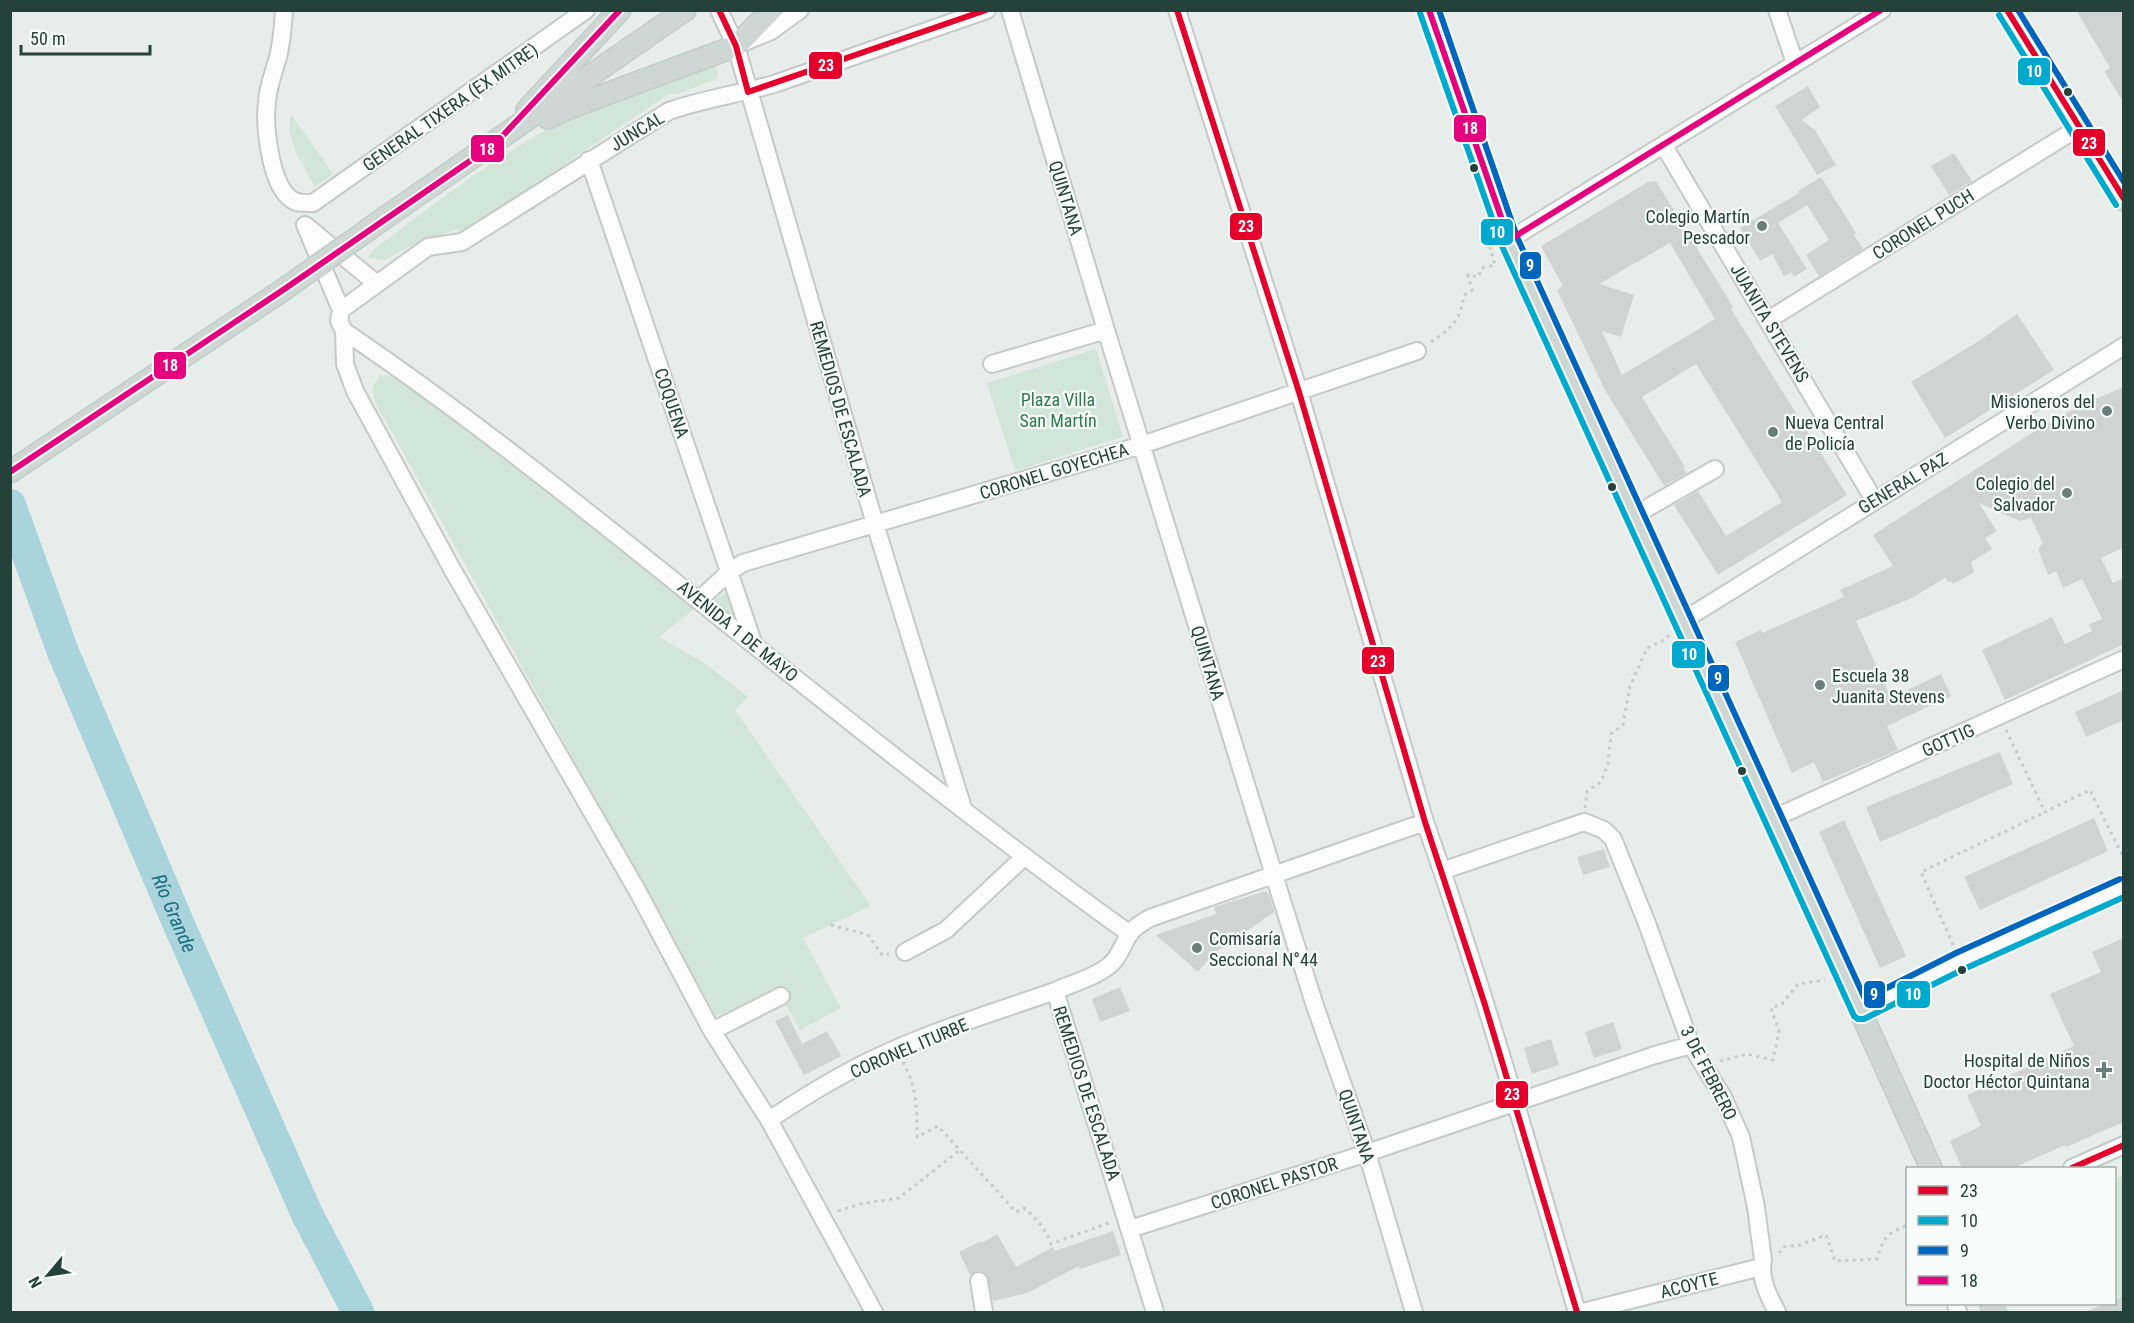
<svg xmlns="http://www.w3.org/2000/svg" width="2134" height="1323" viewBox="0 0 2134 1323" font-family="'Roboto Condensed',sans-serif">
<rect width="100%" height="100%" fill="#e8edeb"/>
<path fill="#d1e6d8" d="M715 63 718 75 716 79 678 94H669L464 232 457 229 407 248 385 260 368 258 372 251C426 210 482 166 541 133 596 103 657 84 715 63Z
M291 114 333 174 315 187 296 153 289 130Z
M1096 349 1123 437 1015 471 987 383Z
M380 375 392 376 402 381 545 486 694 609 659 637 706 664 748 697 735 710 871 906 803 938 841 1008 800 1030 778 991 716 1016 375 402 372 388Z
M727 591 737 621 712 602Z
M2123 1175V1312H2104L2100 1304H2114L2115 1179Z"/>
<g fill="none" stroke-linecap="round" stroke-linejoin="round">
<path stroke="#a9d4db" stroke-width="32" id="s1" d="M10 505 63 652 179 925 307 1214 358 1312"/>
</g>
<path fill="#cfd4d2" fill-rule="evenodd" d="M2076 10H2124V103L2104 71 2110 68Z
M1808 86 1820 107 1802 120 1815 130 1836 165 1817 175 1775 106Z
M1954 153 1972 181 1949 195 1931 166Z
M1821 177 1856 233 1854 235 1863 249 1819 276 1806 255 1829 240 1807 205 1778 223 1807 269 1794 277 1791 272 1784 276 1772 254 1760 261 1740 228 1799 193 1798 191Z
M1656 181 1733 307 1731 309 1847 495 1718 575 1674 505 1698 491 1726 536 1782 502 1696 364 1642 397 1685 467 1683 468 1687 473 1664 486 1605 390 1557 290 1563 286 1541 246 1648 182ZM1670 243 1715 319 1622 375 1602 331 1621 337 1634 295 1599 284Z
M2017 314 2054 370 1945 438 1911 382 1979 341Z
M2124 387V547L2101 558 2113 583 2124 578V644L2005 700 1982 650 2052 617 2065 644 2092 631 2089 624 2102 619 2082 579 2063 588 2056 571 2048 575 2038 549 2043 543 2031 518 2020 521 1979 503 1997 531 1985 538 1992 549 1971 562 1974 572 1953 584 1951 581 1948 582 1946 577 1912 598 1856 621 1891 698 1941 674 1951 696 1887 726 1898 750 1823 782 1814 762 1792 773 1735 642 1761 630 1762 633 1844 597 1840 590 1893 566 1873 535 2046 424 2088 402Z
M2124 690V720L2086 737 2075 712Z
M2000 752 2013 784 1880 842 1866 807Z
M2094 818 2108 851 1980 910 1964 877Z
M1844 820 1906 956 1880 968 1819 832Z
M1604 849 1610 867 1583 875 1577 857Z
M1266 891 1270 897 1274 912 1213 954 1198 972 1156 935 1216 914 1214 907Z
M2124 938V1122L2066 1147 2065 1145 2013 1168H1962L1950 1141 1981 1126 1967 1095 2074 1046 2050 994 2101 972 2092 952Z
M1120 987 1130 1011 1100 1022 1092 999Z
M788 1015 802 1044 827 1031 841 1056 804 1075 775 1021Z
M1613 1022 1622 1049 1594 1058 1585 1032Z
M1551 1039 1559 1065 1532 1074 1524 1048Z
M1113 1231 1121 1255 1080 1269 1079 1266 1027 1293 993 1301 987 1275 978 1271 970 1275 959 1252 979 1242H984L997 1234 1016 1267 1053 1247 1055 1251Z
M2124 1296V1312H2085L2105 1304H2115V1300Z"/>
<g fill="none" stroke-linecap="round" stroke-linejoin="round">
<defs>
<path id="minor" d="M284 10C283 26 282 42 278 57 274 72 268 86 267 102 264 125 270 184 291 199 297 204 306 203 313 203L586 10
M719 10 736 46 875 524 963 808
M987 10 774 84C739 94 703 99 669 111L462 242 428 247 341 310 339 321 344 331C487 428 620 538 755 646 877 744 1002 842 1130 934
M1010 10 1106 330 1274 875 1315 1006 1367 1153 1414 1312
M1177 10 1299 392 1425 822C1482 983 1529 1148 1577 1312
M1777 10 1795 63
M740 44 771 31 800 10
M1664 146 1874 500
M589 160 754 645
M1509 240 1882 10
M341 310 305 225 377 284
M1768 320 2078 128
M344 331 345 364 355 391 452 569 638 892 712 1031 769 1120 874 1312
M992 364 1106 330
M1635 515 1715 469
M699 600 729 572 743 563 1142 445 1417 351
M1684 620 2124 346
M1772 819 2124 659
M1442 871 1584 822 1604 830 1613 839 1646 921 1691 1045 1723 1097 1741 1137 1756 1207 1763 1260C1759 1278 1769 1297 1777 1312
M905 952 946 930 1024 857
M1861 1011 1960 961 2124 887
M712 1031 781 996
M769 1120C805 1096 844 1072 884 1054 939 1029 998 1011 1055 991
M2072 1168 2124 1145
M1130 1229 1367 1153 1655 1055 1691 1045
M979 1281 984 1312
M1956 1304 1958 1312
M1155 1312 1055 991C1073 983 1096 977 1111 964 1121 955 1123 942 1131 932 1136 926 1143 922 1150 918L1425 822
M1583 1312 1761 1267"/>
<path id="major" d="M1429 10 1509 240 1684 620 1931 1168
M2007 10 2124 200
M527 110 620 10
M548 118 566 109 736 46 771 10
M386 217 685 10
M10 472 283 290
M1991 1304 1995 1312"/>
</defs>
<use href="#minor" stroke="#c5cac8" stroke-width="20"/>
<use href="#major" stroke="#c3ccc9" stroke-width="24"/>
<path stroke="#c3ccca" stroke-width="3" stroke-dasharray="3 4.5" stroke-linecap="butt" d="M1431 342C1452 328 1460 321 1464 295L1472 290 1468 275 1478 277 1482 268 1495 265 1490 248 1493 247
M2006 730 2045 812 2090 790 2124 859
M1585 808 1587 791 1601 782 1608 764 1611 734 1623 725 1630 686 1647 648 1666 639 1670 634
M831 925 868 935 882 955 889 954
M1953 945 1921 872 2045 812
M1720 1061 1747 1054 1773 1060 1779 1031 1771 1008 1782 1004 1798 984 1825 980
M903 1062C917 1086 917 1110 917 1137L938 1126 1016 1212 1024 1208C1037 1219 1045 1228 1051 1244L1111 1222
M838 1211 860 1204 899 1198 960 1150
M1779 1253 1783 1247 1800 1245 1826 1235 1835 1261 1877 1259C1883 1238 1887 1233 1908 1225"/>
<use href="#minor" stroke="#fcfcfc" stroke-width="16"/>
<use href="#major" stroke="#cfd7d5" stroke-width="21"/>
<defs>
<path id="major-bridge" d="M283 290 386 217"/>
</defs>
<use href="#major-bridge" stroke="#c3ccc9" stroke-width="24" stroke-linecap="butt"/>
<use href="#major-bridge" stroke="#cfd7d5" stroke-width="21"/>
<defs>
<path id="bus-1" d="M719 10 736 46 748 92 986 10
M1177 10 1299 392 1425 822 1485 1005 1577 1312
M2007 10 2124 199
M2072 1168 2124 1145"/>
<path id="bus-2" d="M1420 13 1501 244 1854 1016 1858 1019H1864L1964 969 2124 897
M1999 15 2116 205"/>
<path id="bus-3" d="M1439 10 1517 237 1865 999 1956 953 2120 879
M2018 10 2124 182"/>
<path id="bus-4" d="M1429 10 1509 240 1881 10
M10 472 283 290 496 143 620 10"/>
</defs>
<use href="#bus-1" stroke="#f7fbf9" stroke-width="10"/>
<use href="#bus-2" stroke="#f7fbf9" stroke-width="10"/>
<use href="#bus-3" stroke="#f7fbf9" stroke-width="10"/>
<use href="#bus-4" stroke="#f7fbf9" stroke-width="10"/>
<use href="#bus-1" stroke="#e4002b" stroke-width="6"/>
<use href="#bus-2" stroke="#00a9ce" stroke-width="6"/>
<use href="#bus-3" stroke="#0065bd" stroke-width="6"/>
<use href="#bus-4" stroke="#e5007d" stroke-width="6"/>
</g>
<g fill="#24423a" stroke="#f7fbf9" stroke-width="2">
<circle cx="2068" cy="92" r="5"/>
<circle cx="1474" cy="168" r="5"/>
<circle cx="1612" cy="487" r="5"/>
<circle cx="1742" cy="771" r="5"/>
<circle cx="1962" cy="970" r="5"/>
</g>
<g fill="#697e78" stroke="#f7fbf9" stroke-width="2">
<circle cx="1762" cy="226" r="6"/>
<circle cx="2107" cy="411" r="6"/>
<circle cx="1773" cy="432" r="6"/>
<circle cx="2067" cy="493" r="6"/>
<circle cx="1820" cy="685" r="6"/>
<circle cx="1197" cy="948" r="6"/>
<path d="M2101 1061h6v6h6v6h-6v6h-6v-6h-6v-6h6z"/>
</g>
<g text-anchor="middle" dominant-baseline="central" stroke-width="4.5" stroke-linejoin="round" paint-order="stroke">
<g font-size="18" fill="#24423a" stroke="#f7fbf9">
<text transform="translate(450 107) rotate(-35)">GENERAL TIXERA (EX MITRE)</text>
<text transform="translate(637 131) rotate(-31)">JUNCAL</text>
<text transform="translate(1066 198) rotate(73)">QUINTANA</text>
<text transform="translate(1923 224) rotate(-32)">CORONEL PUCH</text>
<text transform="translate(1770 323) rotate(59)">JUANITA STEVENS</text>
<text transform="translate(672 403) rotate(71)">COQUENA</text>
<text transform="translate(841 409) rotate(74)">REMEDIOS DE ESCALADA</text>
<text transform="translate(1054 471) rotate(-17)">CORONEL GOYECHEA</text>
<text transform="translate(1903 483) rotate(-31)">GENERAL PAZ</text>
<text transform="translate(738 631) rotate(39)">AVENIDA 1 DE MAYO</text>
<text transform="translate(1208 663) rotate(73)">QUINTANA</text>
<text transform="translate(1948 740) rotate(-24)">GOTTIG</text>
<text transform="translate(909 1048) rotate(-23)">CORONEL ITURBE</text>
<text transform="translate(1709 1073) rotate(63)">3 DE FEBRERO</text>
<text transform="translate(1087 1093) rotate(72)">REMEDIOS DE ESCALADA</text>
<text transform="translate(1357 1126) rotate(71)">QUINTANA</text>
<text transform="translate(1274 1183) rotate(-18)">CORONEL PASTOR</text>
<text transform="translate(1689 1285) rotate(-14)">ACOYTE</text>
</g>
<g font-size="18" fill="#24423a" stroke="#f7fbf9" text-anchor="end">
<text x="1750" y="216">Colegio Martín<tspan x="1750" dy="21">Pescador</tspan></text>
<text x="2095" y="401">Misioneros del<tspan x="2095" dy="21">Verbo Divino</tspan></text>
<text x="1785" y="422" text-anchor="start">Nueva Central<tspan x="1785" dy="21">de Policía</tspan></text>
<text x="2055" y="483">Colegio del<tspan x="2055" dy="21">Salvador</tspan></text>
<text x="1832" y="675" text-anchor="start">Escuela 38<tspan x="1832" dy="21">Juanita Stevens</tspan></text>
<text x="1209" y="938" text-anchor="start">Comisaría<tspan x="1209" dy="21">Seccional N°44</tspan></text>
<text x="2090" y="1060">Hospital de Niños<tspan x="2090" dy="21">Doctor Héctor Quintana</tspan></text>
</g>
<g font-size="18" fill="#2d7a4b" stroke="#f7fbf9">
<text x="1058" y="399">Plaza Villa<tspan x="1058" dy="21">San Martín</tspan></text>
</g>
<g font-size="20" font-style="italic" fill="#1c6f80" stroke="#f7fbf9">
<text stroke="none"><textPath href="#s1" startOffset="440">Río Grande</textPath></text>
</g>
</g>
<g stroke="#f7fbf9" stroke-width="2">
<rect x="808" y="51" width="35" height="29" rx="6" fill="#e4002b"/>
<rect x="2017" y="57" width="34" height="29" rx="6" fill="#00a9ce"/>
<rect x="1453" y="114" width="34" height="29" rx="6" fill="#e5007d"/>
<rect x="2072" y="128" width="34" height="29" rx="6" fill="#e4002b"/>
<rect x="470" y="134" width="35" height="29" rx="6" fill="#e5007d"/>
<rect x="1229" y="212" width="34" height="29" rx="6" fill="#e4002b"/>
<rect x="1480" y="218" width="34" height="28" rx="6" fill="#00a9ce"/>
<rect x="1519" y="251" width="23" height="29" rx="6" fill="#0065bd"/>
<rect x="153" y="351" width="34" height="29" rx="6" fill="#e5007d"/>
<rect x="1671" y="640" width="35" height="29" rx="6" fill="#00a9ce"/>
<rect x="1361" y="646" width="34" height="29" rx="6" fill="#e4002b"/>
<rect x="1707" y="664" width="23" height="28" rx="6" fill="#0065bd"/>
<rect x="1896" y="980" width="35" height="29" rx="6" fill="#00a9ce"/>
<rect x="1863" y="980" width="23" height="29" rx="6" fill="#0065bd"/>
<rect x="1495" y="1080" width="34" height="29" rx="6" fill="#e4002b"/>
</g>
<g font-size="16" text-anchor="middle" font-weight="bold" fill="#fff">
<text x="826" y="71">23</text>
<text x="2034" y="77">10</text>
<text x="1470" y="134">18</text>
<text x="2089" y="149">23</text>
<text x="487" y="155">18</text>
<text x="1246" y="232">23</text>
<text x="1497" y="238">10</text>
<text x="1530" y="271">9</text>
<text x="170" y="371">18</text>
<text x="1689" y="660">10</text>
<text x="1378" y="667">23</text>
<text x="1718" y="684">9</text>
<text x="1913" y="1000">10</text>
<text x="1874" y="1000">9</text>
<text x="1512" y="1100">23</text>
</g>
<rect width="2134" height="1323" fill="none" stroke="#24423a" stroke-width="24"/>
<rect x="1906" y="1167" width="210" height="138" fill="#f7fbf9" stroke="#a3b1ad" stroke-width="1.5"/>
<rect x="1918" y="1186" width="30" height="9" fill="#e4002b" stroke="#a3b1ad" stroke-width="1.5"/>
<text x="1960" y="1197" font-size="18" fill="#24423a">23</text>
<rect x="1918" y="1216" width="30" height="9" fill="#00a9ce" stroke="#a3b1ad" stroke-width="1.5"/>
<text x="1960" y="1227" font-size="18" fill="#24423a">10</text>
<rect x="1918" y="1246" width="30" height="9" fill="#0065bd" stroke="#a3b1ad" stroke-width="1.5"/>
<text x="1960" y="1257" font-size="18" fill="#24423a">9</text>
<rect x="1918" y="1276" width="30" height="9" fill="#e5007d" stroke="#a3b1ad" stroke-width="1.5"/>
<text x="1960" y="1287" font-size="18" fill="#24423a">18</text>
<g transform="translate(48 1275) rotate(241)" stroke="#f7fbf9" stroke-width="4.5" paint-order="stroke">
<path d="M0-4.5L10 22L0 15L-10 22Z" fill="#24423a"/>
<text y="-9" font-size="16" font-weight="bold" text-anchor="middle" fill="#24423a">N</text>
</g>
<path d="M21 45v9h129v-9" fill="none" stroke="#24423a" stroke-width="3"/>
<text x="30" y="45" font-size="18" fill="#24423a" stroke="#f7fbf9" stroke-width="4.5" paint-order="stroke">50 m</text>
</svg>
